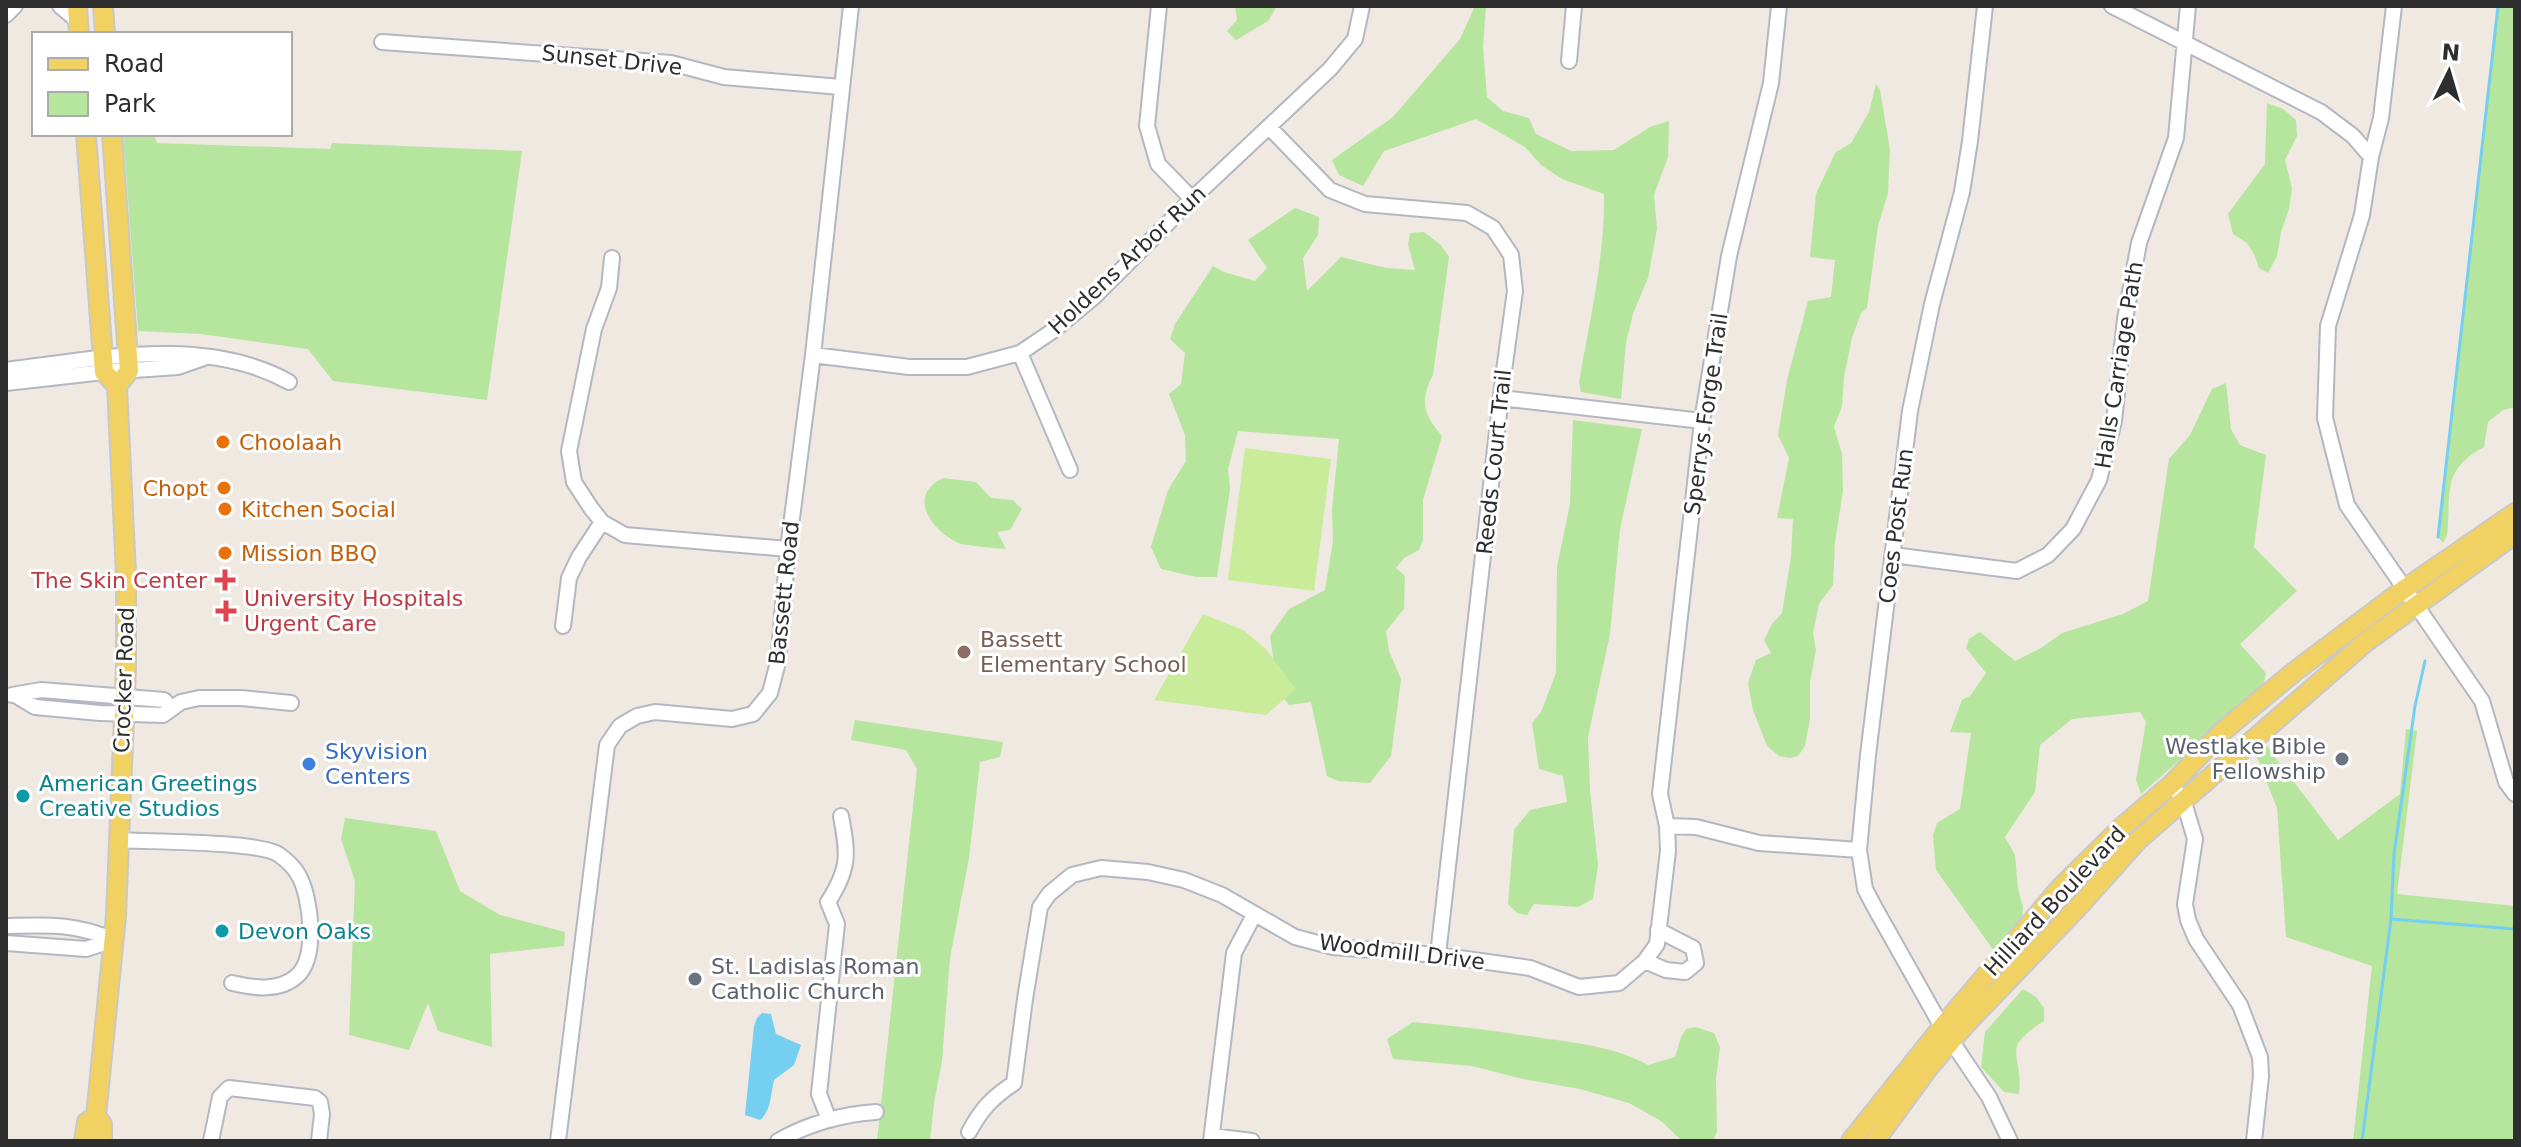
<svg xmlns="http://www.w3.org/2000/svg" width="2521" height="1147" viewBox="0 0 2521 1147" font-family="'DejaVu Sans',sans-serif">
<rect width="100%" height="100%" fill="#efe9e1"/>
<path fill="#b6e59e" d="M1235 6H1277L1268 21 1236 40 1227 31 1237 20Z
M1475 6H1486L1483 47 1487 97 1503 111 1529 118 1536 134 1571 151 1614 150 1650 127 1669 121 1668 157 1654 195 1657 229 1648 278 1633 314 1626 342 1621 399 1581 392 1579 382C1590 319 1605 257 1604 194L1562 179 1541 165 1525 147 1476 119 1384 151 1363 186 1339 175 1332 160 1393 117 1460 39Z
M2498 6H2515V407L2503 410 2488 422 2484 447C2440 471 2452 492 2447 535L2443 543 2438 537Z
M1876 84 1880 90 1890 150 1888 193 1878 226 1867 308 1861 313 1852 338 1844 377 1842 406 1834 427 1842 454 1843 491 1835 542 1833 585 1819 604 1813 633 1816 650 1810 682V719L1805 746 1798 756 1790 758 1779 756 1767 746 1753 710 1748 683 1756 660 1771 653 1764 640 1772 624 1782 613 1791 557 1793 519 1777 518 1789 458 1778 435 1787 380 1808 301 1831 297 1835 260 1810 257 1816 194 1835 153 1851 143 1869 112Z
M2267 103 2283 109 2296 120 2297 136 2285 160 2292 188 2289 209 2281 232 2277 256 2268 273 2259 268 2255 256 2247 243 2233 234 2228 214 2265 164Z
M123 134H154L157 143 330 149 332 143 522 151 487 400 333 381 308 349 201 334 138 331Z
M1295 208 1319 217 1318 235 1303 258 1307 291 1341 257 1386 268 1415 270 1408 245 1410 233 1424 232 1441 245 1449 257 1433 375C1419 401 1424 415 1442 436L1423 500V540L1419 550 1404 558 1396 568 1405 576 1404 609 1386 631 1389 651 1401 679 1391 756 1370 783 1338 781 1327 776 1311 702 1289 705 1278 691 1270 636 1289 609 1325 590 1333 541 1332 510 1339 439 1238 431 1228 469 1230 489 1217 577H1197L1161 569 1151 547 1168 490 1186 461 1185 435 1169 394 1181 384 1185 353 1170 339 1175 324 1213 266 1224 272 1255 281 1267 268 1248 240Z
M2226 383 2231 429 2240 445 2266 455 2254 547 2297 591 2240 644 2266 673 2263 687 2141 794 2136 780 2146 722 2140 712 2072 719 2040 745 2035 792 2005 837 2015 855 2018 889 2023 907 2022 918 1994 951 1936 870 1933 835 1937 823 1960 809 1971 733 1950 732 1962 700 1970 696 1986 673 1966 648 1969 639 1980 632 2015 661 2041 648 2062 633 2123 614 2148 601 2169 459 2190 435 2212 389Z
M1573 420 1642 429 1620 529 1610 634 1588 737 1590 791 1598 865 1593 899 1578 907 1534 904 1527 915 1517 913 1508 904 1514 830 1530 810 1567 802 1563 776 1539 769 1532 723 1541 712 1556 673 1557 567 1570 504Z
M943 478 976 482 991 498 1013 500 1022 509 1010 530 997 532 1006 549C1000 549 966 545 961 544 933 533 905 496 943 478Z
M855 720 1003 742 1000 757 980 762 969 858 950 958 942 1061 934 1103 930 1141H877L917 769 906 750 851 740Z
M2406 729 2417 731 2397 894 2515 906V1141H2353L2372 966 2286 937 2277 808 2255 752 2266 745 2338 840 2400 794Z
M345 818 436 831 460 891 500 915 565 932 564 946 490 954 492 1047 438 1031 428 1003 409 1050 349 1035 355 881 341 839Z
M2023 989 2036 997 2044 1008V1021C1998 1050 2024 1053 2019 1094L2004 1092 1981 1067 1985 1032Z
M1413 1022C1456 1026 1498 1031 1541 1038 1578 1043 1615 1047 1648 1065L1675 1057 1681 1037 1686 1029 1696 1027 1714 1033 1720 1047 1716 1078 1717 1131 1713 1141H1682L1661 1121 1629 1103 1580 1089 1523 1079 1472 1066 1393 1059 1387 1039Z"/>
<path fill="#c9ec9a" d="M1245 448 1331 459 1314 591 1228 580Z
M1203 614 1243 630 1266 649 1296 689 1266 715 1154 700Z"/>
<path fill="#75cff0" d="M762 1013 771 1014 776 1034 801 1045 794 1065 774 1080C771 1092 771 1112 760 1120L745 1115 754 1026 757 1018Z"/>
<g fill="none" stroke-linecap="round" stroke-linejoin="round">
<path stroke="#75cff0" stroke-width="3" d="M2438 537 2498 6
M2391 919 2515 929
M2362 1141 2391 919 2394 854 2415 706 2425 661"/>
<defs>
<path id="minor" d="M60 6 78 21
M1159 6 1147 126 1158 164 1192 199
M1985 6 1970 141 1962 192 1932 304 1910 411 1868 755 1859 850 1865 889 1875 908 1942 1027 1989 1097 2010 1141
M2112 6 2321 112 2353 136 2371 157
M2394 6 2381 118 2371 157 2362 215 2328 326 2325 418 2347 505 2482 701 2506 782 2515 794
M6 15 15 6
M382 42 671 63 724 77 841 87
M1569 61 1574 6
M1270 128 1330 190 1365 204 1467 213 1493 228 1511 255 1515 291 1503 378 1438 955
M612 258 609 288 594 329 569 451 574 482 591 508 602 522 625 535 788 549
M1020 353 1070 470
M813 355 909 367H967L1020 353 1054 330 1095 296 1192 199 1330 69 1355 39 1362 6
M6 370C97 359 205 335 289 382
M6 383 104 372 178 367 204 358
M1501 398 1702 421
M1893 555 2017 571 2048 555 2073 529 2099 480 2114 421 2125 319 2139 243 2176 138 2188 6
M563 626 569 578 579 557 602 522
M12 695 41 690 164 700 171 708
M15 695 35 707 100 713 163 715 181 702 199 698H241L291 703
M2179 794 2183 799 2195 839 2185 904 2188 920 2196 939 2240 1005 2260 1057 2261 1076 2254 1141
M1667 826 1696 827 1759 843 1859 850
M118 840C150 842 255 841 278 854 285 859 295 868 299 876 311 898 318 957 297 976 279 992 254 988 232 983
M6 926C49 925 74 923 114 940
M6 943 86 949 114 940
M1645 961 1666 970 1685 972 1696 963 1693 948 1658 930
M829 1120 819 1094 837 924 828 902C850 868 848 854 841 816
M969 1132C982 1108 992 1098 1014 1083L1025 999 1040 907 1049 894 1072 875 1101 868 1148 872 1184 880 1222 895 1295 937 1333 947 1438 955 1530 968 1579 987 1619 983 1645 961 1657 944 1668 851 1667 826 1660 794 1702 421 1729 256 1771 83 1779 6
M1212 1136 1252 1141
M211 1141 220 1097 229 1088 315 1098 320 1102 322 1114 319 1141
M558 1141 607 745 620 726 637 716 655 712 732 719 753 714 770 693 778 662 788 549 813 355 851 6
M778 1141C807 1124 843 1114 876 1112
M1211 1141 1234 953 1254 915"/>
<path id="major" d="M77 6 79 34
M103 6 105 34
M86 134 104 372 117 386 126 574V667L116 916 96 1116 102 1124V1141
M112 134 129 371 117 386
M84 1141 87 1122 96 1116
M1851 1141 1942 1027 2062 886 2122 827 2172 784 2223 731 2294 672 2403 590 2515 513
M1875 1141 1929 1067 1966 1024 2080 905 2138 840 2367 641 2515 534"/>
</defs>
<use href="#minor" stroke="#b4b7c1" stroke-width="18"/>
<use href="#major" stroke="#c9c9c9" stroke-width="22"/>
<use href="#minor" stroke="#fff" stroke-width="14"/>
<use href="#major" stroke="#f2d163" stroke-width="18"/>
</g>
<g fill="#e8710a" stroke="#fff" stroke-width="3">
<circle cx="223" cy="442" r="8"/>
<circle cx="224" cy="488" r="8"/>
<circle cx="225" cy="509" r="8"/>
<circle cx="225" cy="553" r="8"/>
</g>
<g fill="#e0444e" stroke="#fff" stroke-width="3">
<path d="M221 568h8v8h8v8h-8v8h-8v-8h-8v-8h8z"/>
<path d="M222 599h8v8h8v8h-8v8h-8v-8h-8v-8h8z"/>
</g>
<circle fill="#8d6e63" stroke="#fff" stroke-width="3" cx="964" cy="652" r="8"/>
<g fill="#6b7280" stroke="#fff" stroke-width="3">
<circle cx="2342" cy="759" r="8"/>
<circle cx="695" cy="979" r="8"/>
</g>
<circle fill="#3f7fe0" stroke="#fff" stroke-width="3" cx="309" cy="764" r="8"/>
<g fill="#0f9aa8" stroke="#fff" stroke-width="3">
<circle cx="23" cy="796" r="8"/>
<circle cx="222" cy="931" r="8"/>
</g>
<g text-anchor="middle" dominant-baseline="central" stroke-width="6" stroke-linejoin="round" paint-order="stroke">
<g font-size="22" fill="#2e2e2e" stroke="#fff">
<text transform="translate(612 60) rotate(6)">Sunset Drive</text>
<text transform="translate(1127 260) rotate(-43)">Holdens Arbor Run</text>
<text transform="translate(2119 365) rotate(-81)">Halls Carriage Path</text>
<text transform="translate(1706 414) rotate(-82)">Sperrys Forge Trail</text>
<text transform="translate(1494 462) rotate(-84)">Reeds Court Trail</text>
<text transform="translate(1896 526) rotate(-83)">Coes Post Run</text>
<text transform="translate(784 593) rotate(-84)">Bassett Road</text>
<text transform="translate(124 680) rotate(-88)">Crocker Road</text>
<text transform="translate(2055 901) rotate(-47)">Hilliard Boulevard</text>
<text transform="translate(1402 952) rotate(7)">Woodmill Drive</text>
</g>
<g font-size="22" fill="#c56008" stroke="#fff" text-anchor="start">
<text x="239" y="442">Choolaah</text>
<text x="208" y="488" text-anchor="end">Chopt</text>
<text x="241" y="509">Kitchen Social</text>
<text x="241" y="553">Mission BBQ</text>
</g>
<g font-size="22" fill="#be3a42" stroke="#fff" text-anchor="end">
<text x="207" y="580">The Skin Center</text>
<text x="244" y="598" text-anchor="start">University Hospitals<tspan x="244" dy="25">Urgent Care</tspan></text>
</g>
<g font-size="22" fill="#785e54" stroke="#fff" text-anchor="start">
<text x="980" y="639">Bassett<tspan x="980" dy="25">Elementary School</tspan></text>
</g>
<g font-size="22" fill="#5b616d" stroke="#fff" text-anchor="end">
<text x="2326" y="746">Westlake Bible<tspan x="2326" dy="25">Fellowship</tspan></text>
<text x="711" y="966" text-anchor="start">St. Ladislas Roman<tspan x="711" dy="25">Catholic Church</tspan></text>
</g>
<g font-size="22" fill="#366cbe" stroke="#fff" text-anchor="start">
<text x="325" y="751">Skyvision<tspan x="325" dy="25">Centers</tspan></text>
</g>
<g font-size="22" fill="#0d838f" stroke="#fff" text-anchor="start">
<text x="39" y="783">American Greetings<tspan x="39" dy="25">Creative Studios</tspan></text>
<text x="238" y="931">Devon Oaks</text>
</g>
</g>
<rect width="2521" height="1147" fill="none" stroke="#2e2e2e" stroke-width="16"/>
<rect x="32" y="32" width="260" height="104" fill="#ffffff" stroke="#ababab" stroke-width="2"/>
<rect x="48" y="58" width="40" height="12" fill="#f2d163" stroke="#ababab" stroke-width="2"/>
<text x="104" y="72" font-size="24" fill="#2e2e2e">Road</text>
<rect x="48" y="92" width="40" height="24" fill="#b6e59e" stroke="#ababab" stroke-width="2"/>
<text x="104" y="112" font-size="24" fill="#2e2e2e">Park</text>
<g transform="translate(2449 72) rotate(5)" stroke="#ffffff" stroke-width="6" paint-order="stroke">
<path d="M0-6L14 30L0 20L-14 30Z" fill="#2e2e2e"/>
<text y="-12" font-size="22" font-weight="bold" text-anchor="middle" fill="#2e2e2e">N</text>
</g>
</svg>
